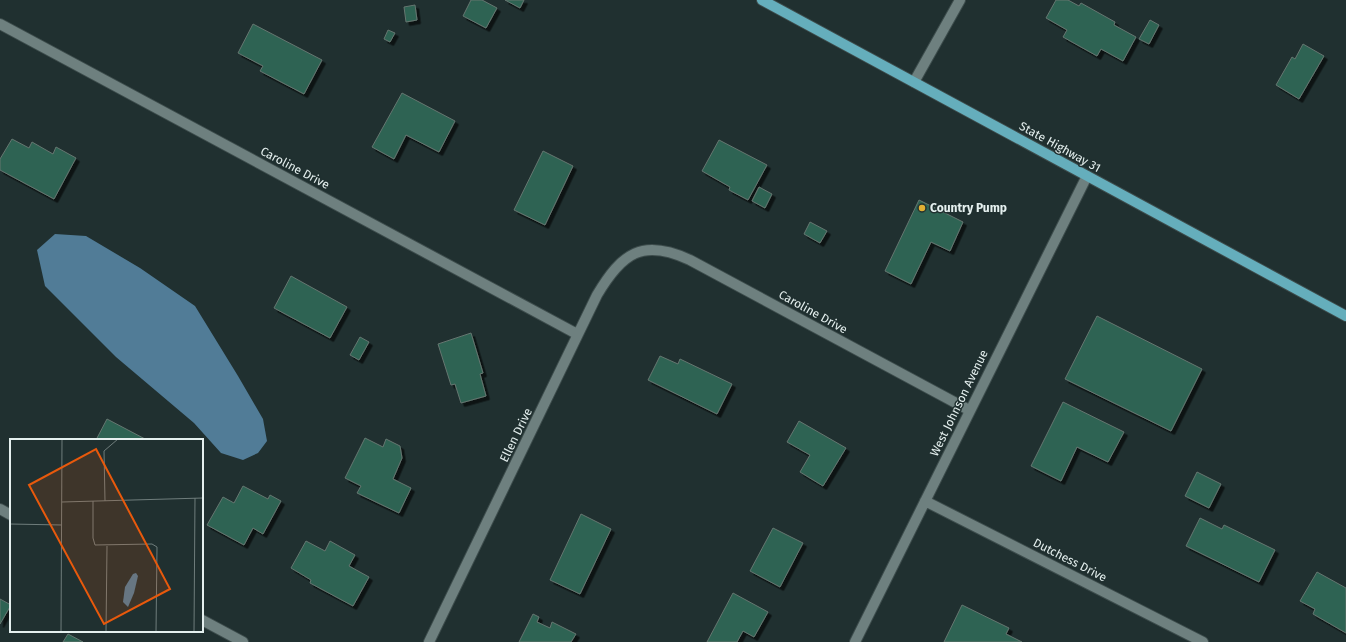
<svg xmlns="http://www.w3.org/2000/svg" width="1346" height="642" viewBox="0 0 1346 642" font-family="'Fira Sans',sans-serif">
<defs>
<filter id="shadow"><feDropShadow dx="3.5" dy="3.5" stdDeviation="0" flood-color="#0009"/></filter>
</defs>
<rect width="100%" height="100%" fill="#203030"/>
<path fill="#517c97" d="M55 234 86 236 140 268 195 306 238 376 263 419 267 441 258 453 243 460 221 453 194 423 116 357 45 286 37 250Z"/>
<path fill="#2d6353" stroke="#657670" filter="url(#shadow)" d="M471 0H482L497 8 486 28 463 16Z
M505 0H524L520 8Z
M1056 0H1068L1079 6 1081 3 1115 22 1114 25 1136 37 1123 61 1101 49 1097 56 1063 37 1067 30 1046 18Z
M415 5 417 20 406 22 404 7Z
M1150 20 1159 25 1149 44 1139 39Z
M253 24 322 60 304 94 260 71 263 66 238 53Z
M388 30 395 33 390 42 384 39Z
M1303 44 1324 56 1299 99 1276 85 1292 57 1295 59Z
M402 93 455 121 439 152 406 135 394 159 372 147Z
M12 139 29 148 32 142 53 154 56 147 76 158 54 199 0 170V159Z
M719 140 767 165 748 200 729 190 730 187 702 171Z
M543 151 573 166 545 225 514 210Z
M759 187 772 194 765 208 752 201Z
M919 200 963 222 950 251 931 242 911 284 885 271Z
M810 222 827 231 820 243 804 234Z
M291 276 347 307 330 338 274 308Z
M1097 316 1202 369 1171 431 1065 379Z
M471 333 483 373 480 374 486 396 461 403 455 384 451 385 438 344Z
M360 337 369 342 359 360 350 355Z
M660 356 678 364 680 359 732 384 717 414 648 380Z
M1063 402 1124 432 1108 462 1077 447 1061 481 1031 466Z
M107 419 147 440H96Z
M799 421 846 448 823 486 800 472 810 455 787 442Z
M365 438 383 447 386 439 400 446 402 458 393 479 411 488 399 513 357 493 361 486 345 478Z
M1197 472 1221 484 1209 508 1185 496Z
M243 486 268 499 270 495 281 501 263 534 253 528 244 545 207 525 223 497 234 503Z
M581 514 611 529 580 594 550 580Z
M1200 518 1222 529 1224 525 1275 550 1259 582 1186 546Z
M773 528 803 543 780 587 750 571Z
M306 541 325 551 330 541 355 555 349 566 369 577 353 606 310 583 311 580 291 568Z
M1317 572 1346 588V633L1313 614 1315 609 1300 601Z
M733 593 768 612 754 637 743 631 737 642H707Z
M0 599 11 605 0 624Z
M962 605 1009 628 1006 634 1022 642H944Z
M533 614 539 617 537 622 550 628 552 622 576 634 571 642H519Z
M68 634 83 642H63Z"/>
<g fill="none" stroke-linecap="round" stroke-linejoin="round">
<defs>
<path id="minor" d="M0 24 577 334
M914 82 960 0
M925 501 1203 642
M0 509 11 515
M202 620 243 642
M429 642 597 295C622 253 642 238 690 260L969 410
M855 642 1087 176"/>
<path id="major" d="M762 0 1346 316"/>
</defs>
<use href="#minor" stroke="#3d4c4c" stroke-width="12"/>
<use href="#major" stroke="#3d4c4c" stroke-width="12"/>
<use href="#minor" stroke="#6e807f" stroke-width="10"/>
<use href="#major" stroke="#65aebc" stroke-width="10"/>
</g>
<circle fill="#e0b034" stroke="#203030" stroke-width="1.5" cx="922" cy="208" r="4"/>
<g text-anchor="middle" dominant-baseline="central" stroke-width="3" stroke-linejoin="round" paint-order="stroke">
<g font-size="12" fill="#e5f0ef" stroke="#203030">
<text transform="translate(1060 147) rotate(29)">State Highway 31</text>
<text transform="translate(295 168) rotate(28)">Caroline Drive</text>
<text transform="translate(813 312) rotate(29)">Caroline Drive</text>
<text transform="translate(959 403) rotate(-64)">West Johnson Avenue</text>
<text transform="translate(516 435) rotate(-64)">Ellen Drive</text>
<text transform="translate(1070 560) rotate(27)">Dutchess Drive</text>
</g>
<g font-size="12" font-weight="bold" fill="#e5f0ef" stroke="#203030" text-anchor="start">
<text x="930" y="208">Country Pump</text>
</g>
</g>
<g transform="translate(10 439)">
<rect width="193" height="193" fill="#203030"/>
<path d="M126 134 128 137 124 154 118 168 113 163 115 148 123 135Z" fill="#517c97"/>
<path fill="none" stroke="#6f7d7c" stroke-width="1" d="M83 62V99L85 106 142 105 147 108 146 193M95 62 94 12 108 0M52 63 193 59M0 85 52 86M51 193 52 0M96 193 97 107M184 193 185 59"/>
<path fill="#e8590c" fill-opacity="0.15" stroke="#e8590c" stroke-width="2" d="M86 10 160 150 94 185 19 46Z"/>
<rect width="193" height="193" fill="none" stroke="#e5f0ef" stroke-width="2"/>
</g>
</svg>
